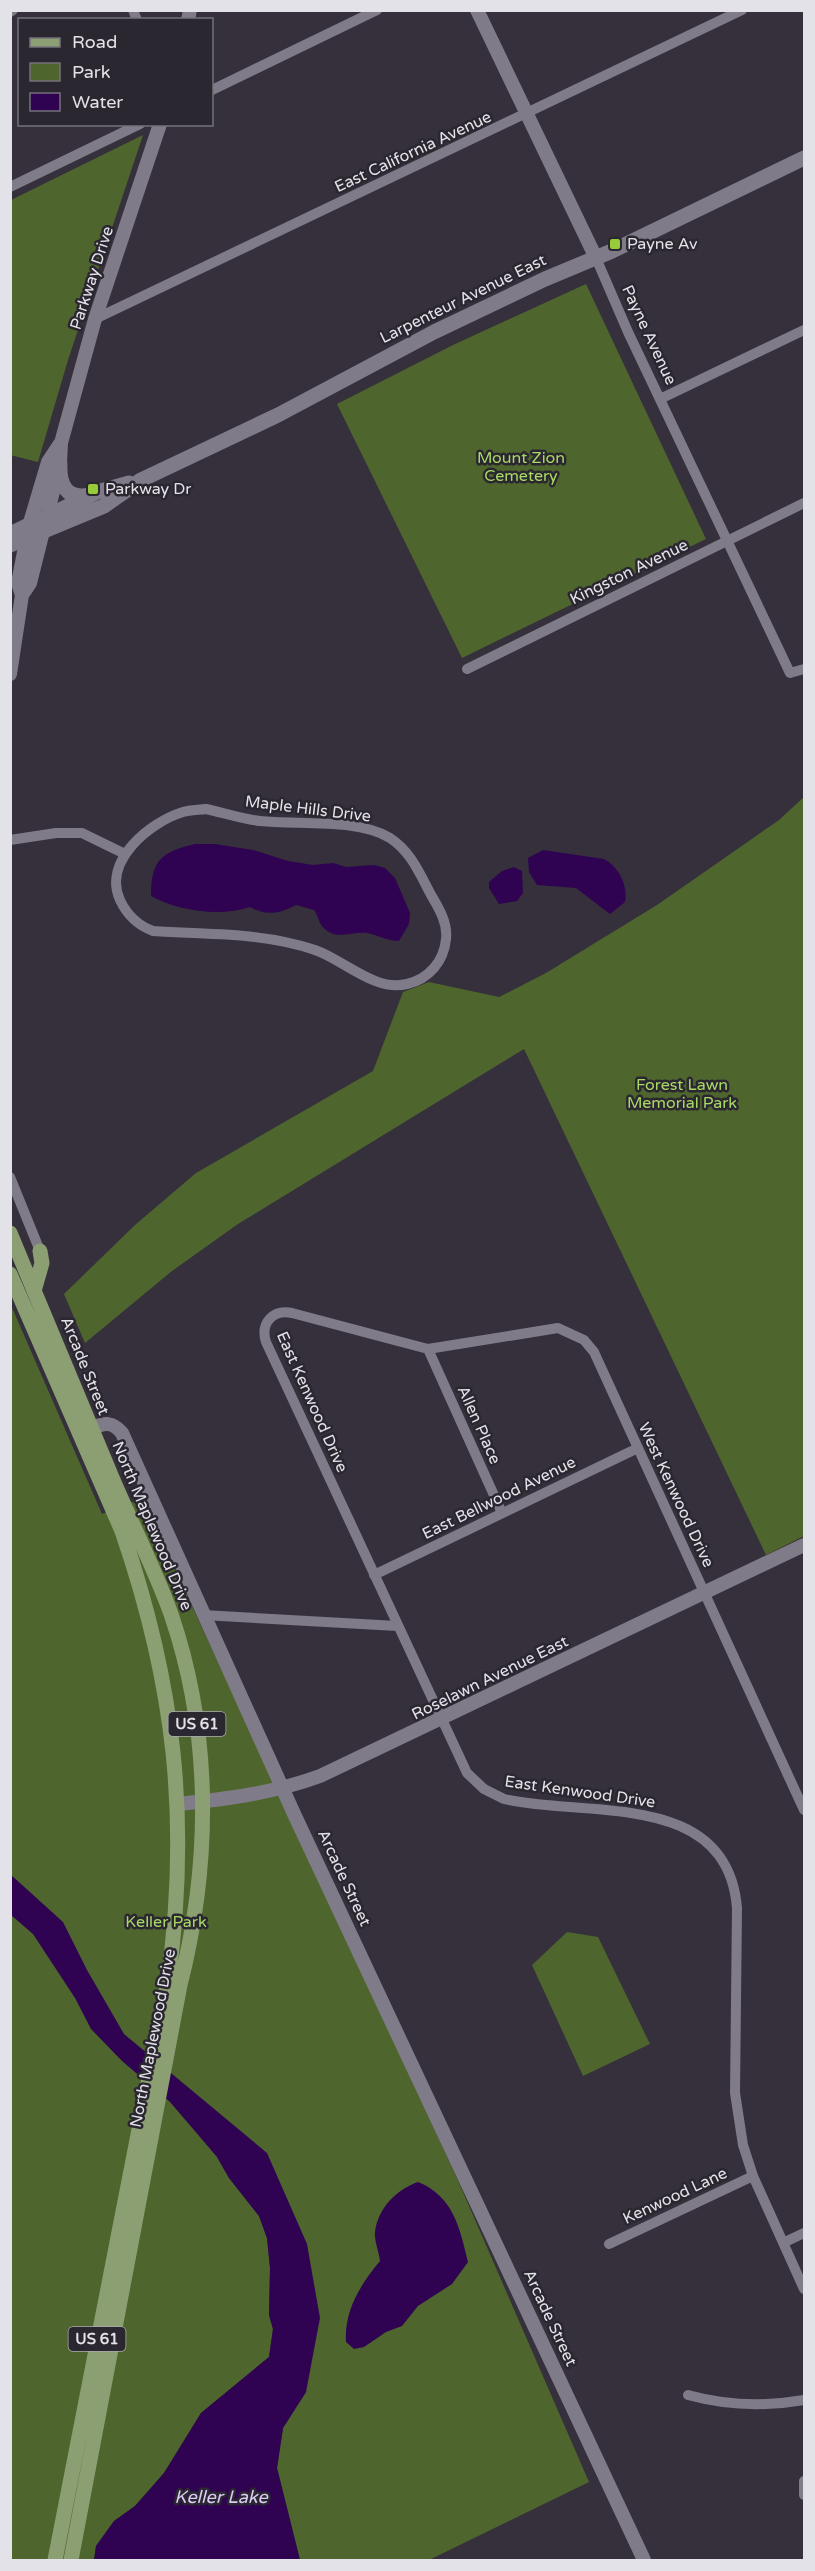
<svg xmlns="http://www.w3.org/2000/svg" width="815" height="2571" viewBox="0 0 815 2571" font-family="'Varela Round',sans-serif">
<rect width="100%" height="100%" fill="#35303b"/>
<path fill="#4e662d" d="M143 135 68 360 38 462 10 455 11 200Z
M586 284 706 539 462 658 337 404 453 345Z
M804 797V1536L766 1555 524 1049 238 1224 172 1271 85 1343 64 1294 135 1225 196 1173 373 1071 403 992 429 982 499 997 546 973 657 905 779 820Z
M10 1303 102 1514 142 1498 456 2176 589 2482 429 2560H300L277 2468 283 2428 306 2392 307 2244 217 2157 229 2178 259 2216 267 2238 270 2268 269 2315 273 2329 269 2357 201 2413 164 2473 135 2506 114 2521 96 2546 94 2560H11Z
M567 1932 598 1937 650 2044 583 2076 532 1965Z"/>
<path fill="#2f0351" d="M195 844H215L253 850 288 861 313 865 333 863 346 867 374 865 385 868 395 878 410 913 409 924 399 941C387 941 378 935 367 933 351 931 335 942 322 926 318 921 318 915 314 910L296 905C279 914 267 916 250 907 220 917 178 911 151 896 151 859 162 852 195 844Z
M543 850 604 859C619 867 628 885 625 902L610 914 576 888 537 885 529 872 528 858Z
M514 867 522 871 523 893 517 901 499 904 489 888V882L502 871Z
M10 1874 63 1922 87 1970 124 2034 267 2153 307 2244 320 2318 306 2392 283 2428 277 2468 300 2560H94L96 2546 114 2521 135 2506 164 2473 201 2413 269 2357 273 2329 269 2315 270 2268 267 2238 259 2216 229 2178 217 2157 170 2102 122 2061 91 2029 75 1998 33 1934 11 1915Z
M418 2182C453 2196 460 2228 468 2262L452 2284 418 2306 402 2326 386 2332 364 2347 354 2349 346 2342C344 2311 360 2285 380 2261 379 2252 374 2240 375 2232 378 2208 396 2190 418 2182Z"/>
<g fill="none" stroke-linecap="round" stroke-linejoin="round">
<path stroke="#807b88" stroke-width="10" d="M133 10 137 20
M10 12 13 10
M212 90 377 10
M10 187 140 124
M596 258 628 332 790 673 804 669
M95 319 742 10
M660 399 804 330
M467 669 804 503
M206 809C224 813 242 819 260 821 298 825 358 818 390 838 410 851 419 872 430 893 438 907 448 922 446 939 444 961 429 979 407 984 375 992 344 960 315 950 262 932 208 935 153 931 137 925 127 915 120 900 102 861 150 822 183 812 190 810 199 810 206 809Z
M10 840 56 833H82L125 854
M10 1177 40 1251
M428 1349 502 1513
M374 1575 638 1448
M203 1615 397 1626
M804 1810 594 1352 584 1340 558 1328 428 1349 292 1313C273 1309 260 1323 266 1342L467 1773 484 1789 504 1799C586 1818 727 1789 737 1908L735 2093 743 2145 753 2176 804 2289
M785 2242 804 2233
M609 2244 753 2176
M688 2395C728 2406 764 2407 804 2400
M804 2481V2495"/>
<path stroke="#807b88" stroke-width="14" d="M477 10 596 258
M188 20 190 10
M22 595 18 583 29 526 48 462 60 444
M10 674 22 595 30 583 60 464 61 443 95 319 160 124
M91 1428C105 1423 112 1421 122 1433L295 1816 644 2560
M178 1804C227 1799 274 1793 320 1776L804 1545"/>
<path stroke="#807b88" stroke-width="15" d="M60 464C59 484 66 500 89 495
M10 534 97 492 129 483
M10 545 104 506 141 480 278 415 434 332 545 279 612 251 804 158"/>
<path stroke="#8b9f72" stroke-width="15" d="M10 1233C43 1311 75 1390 108 1468 128 1517 153 1564 171 1614 212 1734 211 1863 180 1985L71 2560
M10 1274 122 1531C175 1685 190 1821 168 1981L55 2560
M34 1291 42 1263 40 1251"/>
</g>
<g fill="#96cc3a" stroke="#2b2731" stroke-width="2">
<rect x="609" y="238" width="12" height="12" rx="3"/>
<rect x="87" y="483" width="12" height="12" rx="3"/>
</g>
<g text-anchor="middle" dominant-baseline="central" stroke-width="5" stroke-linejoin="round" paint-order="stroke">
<g fill="#2b2731" stroke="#acaab2" stroke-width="1.5">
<rect x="168.5" y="1712" width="57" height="24" rx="4.5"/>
<rect x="68.5" y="2327" width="57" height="24" rx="4.5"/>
</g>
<g font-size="15" font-weight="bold" fill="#e4e2e9">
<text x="197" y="1724">US 61</text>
<text x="97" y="2339">US 61</text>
</g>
<g font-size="16" fill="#e4e2e9" stroke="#2b2731">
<text transform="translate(413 152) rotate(-25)">East California Avenue</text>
<text transform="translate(92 278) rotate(-72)">Parkway Drive</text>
<text transform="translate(463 299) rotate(-26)">Larpenteur Avenue East</text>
<text transform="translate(649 335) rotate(65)">Payne Avenue</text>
<text transform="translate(629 572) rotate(-26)">Kingston Avenue</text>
<text transform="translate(308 809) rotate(7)">Maple Hills Drive</text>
<text transform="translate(85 1366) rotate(68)">Arcade Street</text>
<text transform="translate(312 1402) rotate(66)">East Kenwood Drive</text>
<text transform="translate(479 1425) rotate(66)">Allen Place</text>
<text transform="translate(676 1495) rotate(65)">West Kenwood Drive</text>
<text transform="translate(499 1498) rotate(-26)">East Bellwood Avenue</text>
<text transform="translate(152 1526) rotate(67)">North Maplewood Drive</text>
<text transform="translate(490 1678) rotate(-26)">Roselawn Avenue East</text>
<text transform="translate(580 1792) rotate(8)">East Kenwood Drive</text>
<text transform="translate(344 1878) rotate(65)">Arcade Street</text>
<text transform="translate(153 2038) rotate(-79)">North Maplewood Drive</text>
<text transform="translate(675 2196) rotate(-25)">Kenwood Lane</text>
<text transform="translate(550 2318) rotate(65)">Arcade Street</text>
</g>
<g font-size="16" fill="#e4e2e9" stroke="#2b2731" text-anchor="start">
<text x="627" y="244">Payne Av</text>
<text x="105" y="489">Parkway Dr</text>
</g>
<g font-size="16" fill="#a8d964" stroke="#2b2731">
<text x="521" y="458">Mount Zion<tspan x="521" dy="18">Cemetery</tspan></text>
<text x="682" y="1085">Forest Lawn<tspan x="682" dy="18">Memorial Park</tspan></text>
<text x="166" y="1922">Keller Park</text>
</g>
<g font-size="18" font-style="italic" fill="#dccbf6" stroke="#2b2731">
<text x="221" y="2497">Keller Lake</text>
</g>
</g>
<rect width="815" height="2571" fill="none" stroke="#e4e2e9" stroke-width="24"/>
<rect x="18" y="18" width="195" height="108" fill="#2b2731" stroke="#75727b" stroke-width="1.5"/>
<rect x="30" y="38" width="30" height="9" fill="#8b9f72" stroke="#75727b" stroke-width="1.5"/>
<text x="72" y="48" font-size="18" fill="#e4e2e9">Road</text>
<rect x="30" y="63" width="30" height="18" fill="#4e662d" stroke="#75727b" stroke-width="1.5"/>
<text x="72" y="78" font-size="18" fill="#e4e2e9">Park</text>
<rect x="30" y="93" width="30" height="18" fill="#2f0351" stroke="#75727b" stroke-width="1.5"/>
<text x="72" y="108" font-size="18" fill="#e4e2e9">Water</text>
</svg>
